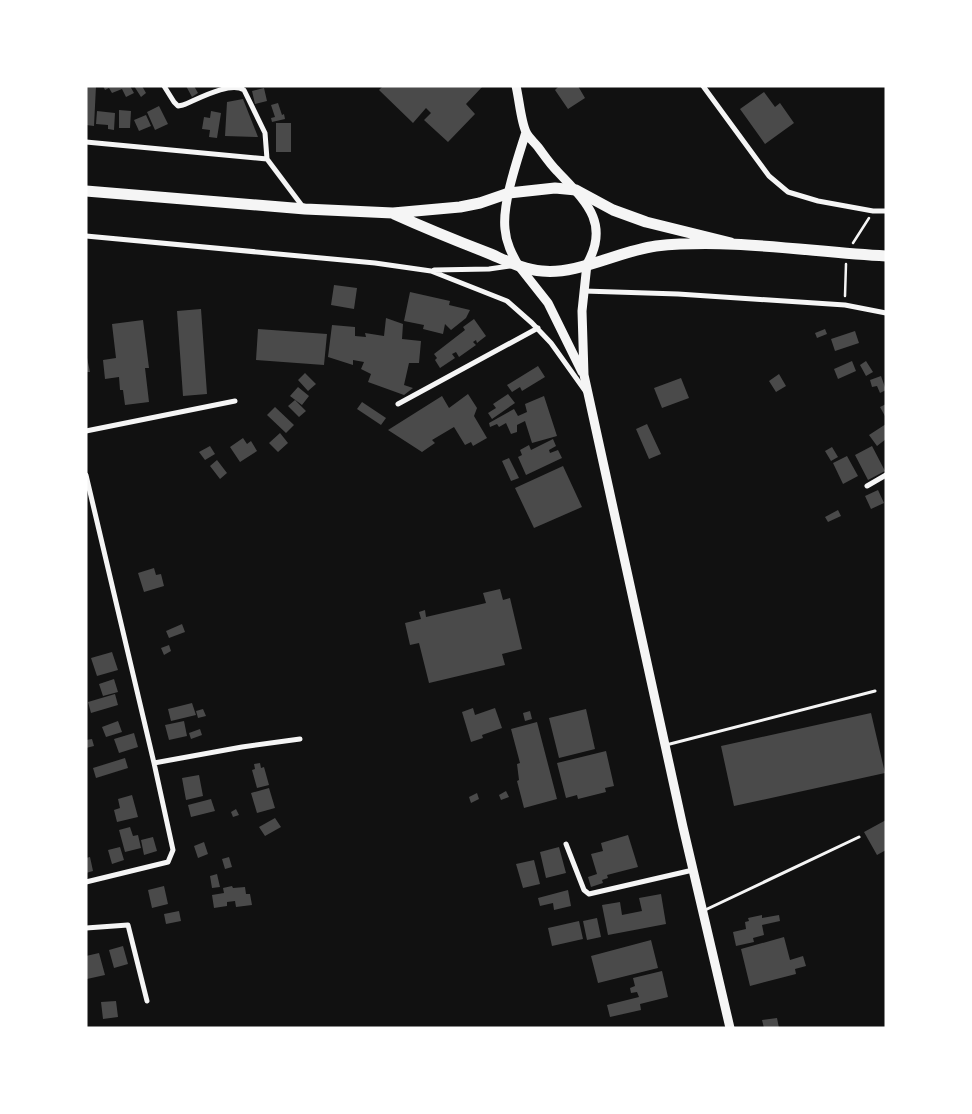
<svg xmlns="http://www.w3.org/2000/svg" width="972" height="1114" viewBox="0 0 972 1114" font-family="Roboto,sans-serif">
<rect width="100%" height="100%" fill="#111"/>
<path fill="#4a4a4a" d="M86 86H96L94 126 86 125Z
M103 86H130L134 93 126 97 122 89 112 93 109 88 105 90Z
M134 86H142L146 93 141 97Z
M186 86H194L198 93 192 97Z
M383 86H483L466 104 475 114 448 142 424 120 431 113 426 108 413 123 379 90Z
M559 86H578L585 98 568 109 555 90Z
M264 88 267 101 255 104 252 91Z
M764 92 775 107 780 103 794 123 765 144 740 109Z
M243 99 258 137 225 136 227 102Z
M278 103 282 115 284 114 285 119 272 122 271 118 275 117 271 105Z
M159 106 168 124 155 130 147 112Z
M119 110 131 111 130 128H119Z
M97 111 115 113 114 130 108 129V125L96 124Z
M211 111 221 113 217 138 209 137 210 130 202 129 204 117 210 118Z
M146 115 151 126 139 131 134 120Z
M276 123H291V152H276Z
M334 285 357 288 354 309 331 305Z
M410 292 450 301 449 305 470 310 466 318 451 330 445 324 443 334 423 329 424 325 404 321Z
M201 309 207 394 183 396 177 311Z
M386 318 403 324 402 339 421 341 419 363H409L404 385 413 388 404 395 368 382 371 374 361 369 364 362 353 360V365L328 357 332 325 355 327V336L366 337 365 333 384 336Z
M474 319 486 336 477 343 476 340 473 342 476 345 459 357 456 352 452 354 455 358 440 368 435 360 437 358 434 354 465 330 463 327Z
M143 320 149 368H145L149 402 125 405 123 390H120L119 377 105 379 103 360 116 358 112 324Z
M258 329 327 334 324 365 256 360Z
M825 329 827 334 817 338 815 333Z
M855 331 859 343 835 351 831 339Z
M86 353 90 372H86Z
M852 361 856 371 838 379 834 369Z
M866 361 873 372 866 376 860 365Z
M538 366 545 377 522 391 520 387 512 392 507 385Z
M305 373 316 384 308 391 298 380Z
M779 374 786 386 776 392 769 381Z
M881 376 886 390 880 393 877 386 872 387 870 380Z
M681 378 689 398 662 408 654 388Z
M298 387 309 396 302 405 290 396Z
M468 394 477 408 474 416 487 438 473 446 471 442 465 445 454 427 432 440 435 443 422 452 388 430 442 396 449 408Z
M508 394 515 403 492 419 488 413 496 408 493 404Z
M544 396 557 436 532 443 525 421 517 425V432L511 434 506 423 499 427 497 424 490 427 489 423 514 409 518 416 527 412 525 404Z
M295 400 306 411 299 417 288 406Z
M362 402 386 418 381 425 357 409Z
M886 404V418L880 407Z
M275 407 294 425 286 433 267 415Z
M647 424 661 454 649 459 636 429Z
M886 424V439L877 446 869 435Z
M280 433 288 443 278 452 269 443Z
M243 438 247 444 251 441 257 451 240 462 230 447Z
M553 439 556 446 549 450 550 453 558 450 562 458 526 475 518 457 522 455 520 450 529 445 531 450Z
M210 446 215 454 205 460 199 452Z
M872 446 885 471 868 480 855 455Z
M832 447 838 457 831 461 825 451Z
M847 456 858 476 843 484 833 463Z
M509 458 519 478 511 481 502 461Z
M217 460 227 473 220 479 210 466Z
M563 466 582 507 534 528 515 488Z
M878 490 884 503 871 509 865 496Z
M838 510 841 516 828 522 825 517Z
M154 568 156 575 161 574 164 586 144 592 138 573Z
M500 589 503 600 510 598 522 649 502 654 505 665 429 683 419 643 410 645 405 623 421 619 419 612 425 610 426 617 486 603 483 593Z
M182 624 185 632 169 638 166 631Z
M169 645 171 651 164 655 161 648Z
M112 652 118 670 97 676 91 658Z
M114 679 118 692 103 696 99 684Z
M115 694 118 705 91 713 88 702Z
M192 703 196 715 171 721 168 709Z
M473 708 475 715 495 708 502 728 482 735 483 738 471 742 462 712Z
M203 709 206 716 198 718 196 711Z
M586 709 595 749 559 758 549 718Z
M530 711 532 719 525 721 523 713Z
M871 713 885 773 734 806 721 746Z
M118 721 122 732 106 737 102 727Z
M184 721 187 736 169 740 165 725Z
M537 722 557 799 524 808 517 781 519 780 517 764 520 763 511 729Z
M200 729 202 735 191 739 189 733Z
M134 733 138 747 119 753 114 739Z
M92 739 94 746 86 748V740Z
M606 751 614 786 605 788 606 792 578 799 577 795 566 798 557 763Z
M125 758 128 768 96 778 93 768Z
M260 763 261 768 264 767 269 785 257 788 252 770 255 769 254 764Z
M199 775 203 796 186 800 182 778Z
M269 788 275 808 257 813 251 793Z
M506 791 509 797 501 800 499 795Z
M477 793 479 799 471 803 469 797Z
M132 795 138 817 117 822 114 810 120 808 118 799Z
M211 799 215 811 191 817 188 805Z
M236 809 239 815 233 817 231 812Z
M275 818 281 827 265 836 259 827Z
M886 820V850L877 855 864 832Z
M130 827 133 836 138 835 141 848 125 852 119 830Z
M628 835 638 867 607 875 608 878 602 880 603 883 591 887 588 877 597 874 591 854 603 851 601 843Z
M153 837 157 851 144 855 141 840Z
M204 842 208 854 198 858 194 846Z
M120 847 124 860 112 864 108 850Z
M559 847 566 873 546 878 540 852Z
M90 857 93 871 86 873V858Z
M229 857 232 867 225 869 222 859Z
M534 860 540 884 523 888 516 864Z
M217 874 220 887 212 888 210 876Z
M164 886 168 904 152 908 148 890Z
M232 886 233 888 245 887 246 894H250L252 905 236 907 235 901 227 902V906L214 908 212 895 224 893 223 888Z
M568 890 571 906 554 910 553 903 540 906 538 898Z
M661 894 666 924 608 935 602 905 620 902 622 915 642 911 639 898Z
M179 911 181 921 166 924 164 914Z
M762 915V918L779 915 780 921 762 925 764 935 753 938 754 942 736 946 733 932 746 929 745 922 749 921 748 918Z
M597 918 601 937 587 940 583 921Z
M579 921 583 939 552 946 548 928Z
M784 937 790 960 803 956 806 966 795 969 796 974 750 986 741 949Z
M651 940 658 968 598 983 591 956Z
M123 946 128 964 114 968 109 950Z
M99 953 105 975 87 979 86 956Z
M662 971 668 997 640 1004 641 1010 610 1017 607 1005 639 997 637 992 631 993 630 988 635 986 633 978Z
M116 1001 118 1017 103 1019 101 1002Z
M777 1018 779 1028H764L762 1020Z"/>
<g fill="none" stroke-linecap="round" stroke-linejoin="round">
<path stroke="#f5f5f5" stroke-width="2.5" d="M853 243 869 218
M845 296 846 264"/>
<path stroke="#f5f5f5" stroke-width="3" d="M666 745 875 691
M703 911 859 837"/>
<path stroke="#f5f5f5" stroke-width="5" d="M164 86 174 102 178 106 183 105C198 99 230 81 244 90L265 133 267 159
M703 86 769 176 788 192 818 201 873 211H886
M86 142 267 159 303 207
M86 236 375 263 431 271 507 301 532 323 551 343 586 392
M434 270 489 269 510 266
M584 291 678 294 845 305 886 313
M398 404 538 328
M86 431 235 401
M86 475 154 763 173 850 168 862 86 882
M867 486 886 475
M154 763 242 747 300 739
M566 844 584 890 589 894 693 870
M86 928 128 925 147 1001"/>
<path stroke="#f5f5f5" stroke-width="9" d="M587 264 582 311 584 375 683 827 730 1028
M518 265 548 303 582 372"/>
<path stroke="#f5f5f5" stroke-width="9" d="M516 86C519 98 521 122 526 132 528 137 534 142 538 147 544 155 550 164 557 171 584 200 611 222 587 264
M518 265C512 254 506 243 505 229 502 203 518 158 526 132"/>
<path stroke="#f5f5f5" stroke-width="11" d="M86 191 305 209 393 213 460 207 480 203 509 193 555 188 576 190 613 210 646 222 731 243
M394 214C425 228 457 241 488 253 505 260 524 270 542 271 577 275 619 251 656 246 732 238 809 252 886 256"/>
</g>
<rect width="972" height="1114" fill="none" stroke="#ffffff" stroke-width="175"/>
</svg>
